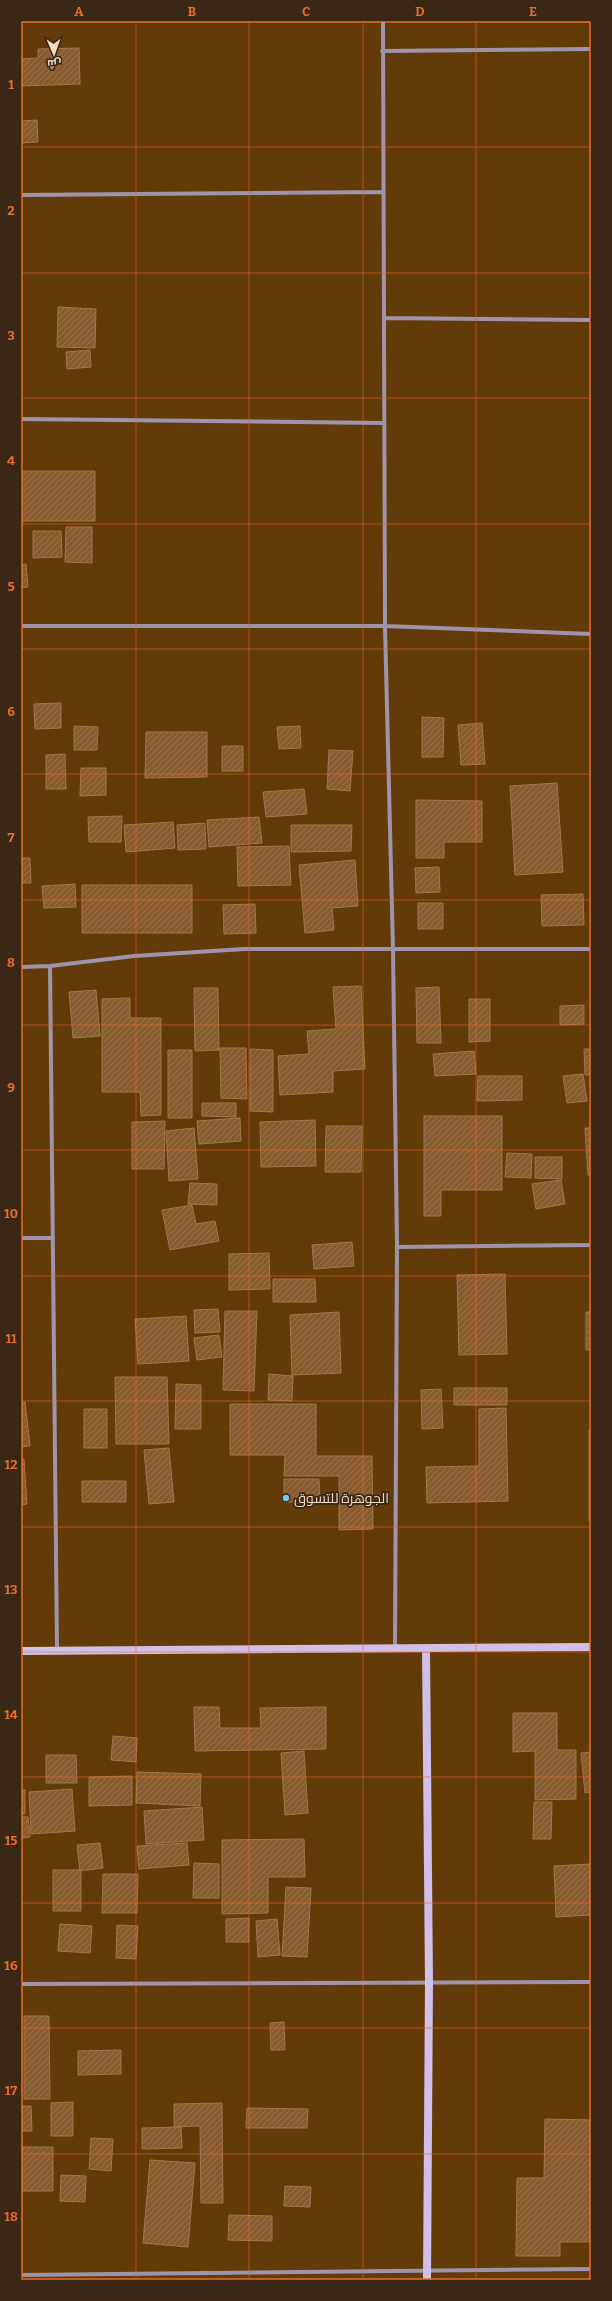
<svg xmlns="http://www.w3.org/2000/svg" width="612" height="2301" viewBox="0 0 612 2301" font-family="Bitter,Cairo,serif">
<defs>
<pattern id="building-hatch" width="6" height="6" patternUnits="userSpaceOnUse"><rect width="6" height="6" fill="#875b2f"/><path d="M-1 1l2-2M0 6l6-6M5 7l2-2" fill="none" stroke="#98724c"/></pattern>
</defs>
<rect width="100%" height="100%" fill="#633b08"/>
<path fill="url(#building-hatch)" stroke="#a4774a" d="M79 48 80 84 21 86V59L38 58V49Z
M37 120 38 142 21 143V121Z
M58 307 96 309 95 348 57 347Z
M90 350 91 367 67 369 66 352Z
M21 471H95V521H21Z
M66 527H92V563L65 562Z
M33 531H61L62 557 33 558Z
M26 564 28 587 21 588V565Z
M61 703V728L35 729 34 704Z
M422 717 444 718 443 757H422Z
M482 723 485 764 461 765 458 725Z
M74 726 98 727 97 750H74Z
M300 726 301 748 279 749 277 727Z
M146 732H207V777L145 778Z
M222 746H243V771H222Z
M329 750 353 751 350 791 327 789Z
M65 754 66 789H46V755Z
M81 768H106V795L80 796Z
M557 783 563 872 515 875 510 786Z
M304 789 307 814 266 817 263 792Z
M416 800 482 801V842H444V858H416Z
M122 816 121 842H89L88 817Z
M259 817 262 843 209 847 207 820Z
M173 822 175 848 126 852 124 825Z
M205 823 206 849 178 850 177 825Z
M291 825H352L351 851 291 852Z
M289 846 291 885 238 886 237 847Z
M21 858H30L31 883H21Z
M355 860 358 906 332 908 334 930 305 933 299 865Z
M439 867 440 892 416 893 415 868Z
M75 884 76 907 44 908 42 886Z
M82 885H192V933H82Z
M583 894 584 925 542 926 541 895Z
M418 903H443V929H418Z
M255 904 256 933 224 934 223 905Z
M361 986 365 1069 333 1071V1092L280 1095 278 1056 309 1054 307 1031 336 1029 333 987Z
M439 987 441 1043H417L416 988Z
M194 988H218L219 1050 195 1051Z
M96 990 100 1036 73 1038 69 992Z
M130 998V1018H161V1115L141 1116 140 1092H102V999Z
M469 999H490V1041L469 1042Z
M584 1005V1024L560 1025V1006Z
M220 1048H246L247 1099 221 1098Z
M250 1049 273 1050V1112L250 1111Z
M584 1049H591V1075H585Z
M168 1050H192V1118H168Z
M474 1051 476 1074 435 1076 433 1054Z
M583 1074 587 1101 567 1103 563 1076Z
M478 1076H522V1100L477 1101Z
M202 1103H236V1117L202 1116Z
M424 1116H502V1190H441V1216H424Z
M240 1118 241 1141 199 1144 197 1121Z
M315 1120 316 1166 261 1167 260 1122Z
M165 1121 164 1169H132V1122Z
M326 1126H362L361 1172H325Z
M194 1128 198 1179 169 1181 166 1131Z
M585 1128H591V1175H588Z
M507 1153 532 1154 531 1178 505 1177Z
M535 1157H562V1179L535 1178Z
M561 1180 565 1204 536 1209 532 1184Z
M190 1183 217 1184V1205L188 1204Z
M192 1205 196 1224 215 1221 219 1241 170 1250 162 1210Z
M352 1242 354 1266 314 1269 312 1245Z
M269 1253 270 1289 229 1290V1254Z
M505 1274 507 1354 459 1355 457 1275Z
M273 1279H315L316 1302H273Z
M218 1309 220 1332 195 1333 194 1310Z
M225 1311H257L254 1391 223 1390Z
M339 1312 341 1373 292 1375 290 1315Z
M586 1312H591V1350H586Z
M186 1316 189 1361 138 1364 135 1319Z
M219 1335 222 1357 197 1360 194 1338Z
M269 1374 293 1376 292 1401 268 1400Z
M115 1377H167L169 1444H116Z
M176 1384 201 1385V1429H175Z
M454 1388H507V1405H454Z
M441 1389 443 1428 422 1429 421 1390Z
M21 1402H25L30 1446 21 1447Z
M230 1404H316V1456H372L373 1529 339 1530V1476H284L285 1455H230Z
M506 1408 508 1501 427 1503 426 1467 479 1466V1409Z
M84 1409H107V1448H84Z
M589 1430H591V1521H589Z
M169 1448 174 1502 149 1504 144 1450Z
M21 1459H24L27 1504 21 1505Z
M284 1479H319L320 1502H284Z
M82 1481H126V1502H82Z
M194 1707H219L220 1728H261L260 1708 326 1707V1749L195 1751Z
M513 1713H557V1750H576V1799L535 1800V1751L513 1752Z
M113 1736 137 1738 136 1762 111 1760Z
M304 1751 308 1813 285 1815 281 1753Z
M591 1752V1792L585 1793 581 1753Z
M46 1755H76L77 1783H46Z
M137 1772 201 1774 200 1806 136 1803Z
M132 1776V1805L89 1806V1777Z
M72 1789 75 1831 31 1834 29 1792Z
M21 1790H25V1814H21Z
M534 1802H552L551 1839H533Z
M202 1807 204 1840 146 1844 144 1811Z
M21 1817H28L30 1837 21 1838Z
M304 1839 305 1877H268V1913L222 1914V1840Z
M100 1843 103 1868 80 1871 77 1845Z
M187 1843 189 1865 139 1869 137 1846Z
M194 1863 219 1864V1898H193Z
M591 1864V1915L556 1917 554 1866Z
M53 1870H81V1911H53Z
M103 1874H138L137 1913H102Z
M286 1887 311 1888 307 1957 282 1956Z
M249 1918V1942H226V1919Z
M277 1919 280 1955 258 1957 256 1921Z
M60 1924 92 1926 90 1953 58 1951Z
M117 1925 138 1926 136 1959 116 1958Z
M24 2016H49L50 2099H24Z
M284 2022 285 2050H271L270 2023Z
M121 2050V2074L78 2075V2051Z
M73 2102V2136H51V2103Z
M222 2103 223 2203H201L200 2126 174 2127V2104Z
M21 2106H31L32 2131H21Z
M247 2108 308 2109 307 2128H246Z
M545 2119 591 2120V2242H560V2256H516L517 2178H544Z
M181 2127 182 2148 142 2149V2128Z
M91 2138 113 2139 111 2171 89 2169Z
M21 2147H53V2191H21Z
M150 2160 195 2163 188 2247 143 2243Z
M61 2175 86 2176 85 2202 60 2201Z
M285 2186 311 2187 310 2207 284 2206Z
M229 2215 272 2216V2241L228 2240Z"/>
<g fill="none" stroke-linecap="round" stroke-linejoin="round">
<path stroke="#9e94ac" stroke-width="4" d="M383 21 385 626 393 950 397 1247 395 1648
M382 51 591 49
M21 195 383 192
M384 318 591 320
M21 419 384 423
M21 626H385L591 634
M50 966 57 1650
M21 967 50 966 134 956 244 949H591
M21 1238H53
M397 1247 591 1245
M21 1984 591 1982
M21 2275 591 2269"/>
<path stroke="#d0bfe6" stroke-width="8" d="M426 1649 429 1982 427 2280
M21 1651 591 1647"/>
</g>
<path fill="none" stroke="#ea6c27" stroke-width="1" stroke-opacity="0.55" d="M136 21V2280M249 21V2280M363 21V2280M476 21V2280M21 147H591M21 273H591M21 398H591M21 524H591M21 649H591M21 774H591M21 900H591M21 1025H591M21 1150H591M21 1276H591M21 1401H591M21 1527H591M21 1652H591M21 1777H591M21 1903H591M21 2028H591M21 2154H591"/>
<circle fill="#7abff8" stroke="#3a2715" stroke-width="1.5" cx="286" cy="1498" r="4"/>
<g text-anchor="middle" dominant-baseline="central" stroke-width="3.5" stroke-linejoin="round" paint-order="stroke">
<g font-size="14" fill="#f2d9c2" stroke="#3a2715" text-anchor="start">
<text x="294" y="1498">الجوهرة للتسوق</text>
</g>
</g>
<rect width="612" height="2301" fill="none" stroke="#3a2715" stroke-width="44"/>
<g transform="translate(54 54) rotate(178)" stroke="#3a2715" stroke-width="3" paint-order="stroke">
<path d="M0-3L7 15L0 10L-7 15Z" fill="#f2d9c2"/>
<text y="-6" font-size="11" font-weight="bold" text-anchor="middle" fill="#f2d9c2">ش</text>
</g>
<rect x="22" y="22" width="568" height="2257" fill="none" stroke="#ea6c27" stroke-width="1.5"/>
<g font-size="13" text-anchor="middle" font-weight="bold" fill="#ea6c27">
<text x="79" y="16">A</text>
<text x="192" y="16">B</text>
<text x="306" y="16">C</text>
<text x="420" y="16">D</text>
<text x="533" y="16">E</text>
<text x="11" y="89">1</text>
<text x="11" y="215">2</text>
<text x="11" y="340">3</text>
<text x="11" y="465">4</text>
<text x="11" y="591">5</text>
<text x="11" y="716">6</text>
<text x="11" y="842">7</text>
<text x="11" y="967">8</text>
<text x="11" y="1092">9</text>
<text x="11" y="1218">10</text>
<text x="11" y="1343">11</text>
<text x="11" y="1469">12</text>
<text x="11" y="1594">13</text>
<text x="11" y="1719">14</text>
<text x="11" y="1845">15</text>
<text x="11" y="1970">16</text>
<text x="11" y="2095">17</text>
<text x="11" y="2221">18</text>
</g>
</svg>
